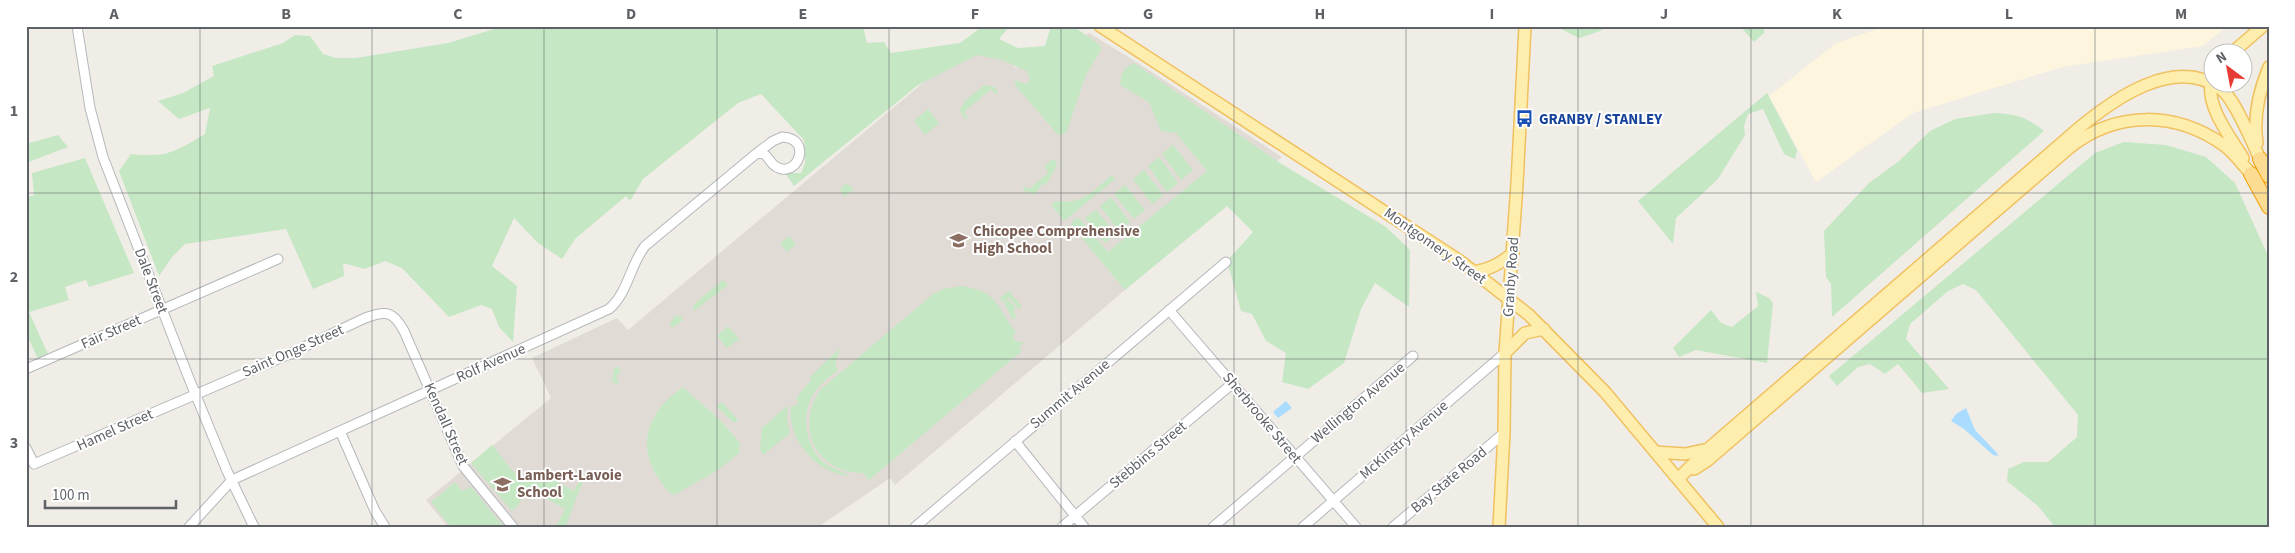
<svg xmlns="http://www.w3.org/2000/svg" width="2295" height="553" viewBox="0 0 2295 553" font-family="'Source Sans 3',sans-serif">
<rect width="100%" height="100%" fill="#f0ede7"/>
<path fill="#fdf5de" d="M1886 26H2227L2203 46 2062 67 1913 113 1816 182 1769 96 1836 43Z"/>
<path fill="#e0dcd5" d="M986 30 1016 68 1089 33 1138 63 1282 157 895 485 890 478 818 527H448L426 500 551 398 532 358 617 318 628 330Z"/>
<path fill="#c5e7c4" d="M504 26H863L867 43 884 42 891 53 960 43 983 26H1010L999 39 1018 48 1045 46 1051 26H1073L1100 45 1101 50 1086 75 1066 133 1058 135 1015 85V80L1027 84 1030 79 1027 71 1002 60 977 55 918 85 794 186 785 173H801L805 163 804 140 761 94 738 103 643 179 630 201 626 196 575 239 562 259 538 243 514 218 492 266 517 286 513 342 499 327 492 309 481 305 449 317 402 268 385 261 365 269 343 263 344 276 313 289 286 229 185 244 172 257 159 276 119 171 131 154C166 158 175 152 205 134L210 108 179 119 158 101 183 93 214 76 212 66 283 43 295 35 310 36 323 54 336 58H356L448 43Z
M1555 26H1606L1600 31 1579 38Z
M1740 26H1761L1765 32 1754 42Z
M1134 63 1280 163 1386 227 1410 250 1409 307 1375 283 1361 309 1344 363 1308 389 1282 382 1286 353 1266 341 1252 314 1241 311 1227 261 1253 232 1227 206 1125 290 1071 225 1075 218 1080 219 1108 252 1207 171 1176 133 1161 131 1149 102 1120 85C1121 73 1123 68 1134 63Z
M984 85 995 87 998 93 996 94 991 89 964 112 968 118 965 119 961 113 960 109 965 101Z
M1767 93 1797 150 1795 159 1784 154 1763 109 1748 114 1744 126 1745 135 1718 179 1676 218 1673 244 1638 201Z
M928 109 939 123 925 135 914 121Z
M1994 113C2017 114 2026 117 2044 131L1832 317 1831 284 1826 277 1824 231 1869 183 1899 161 1930 131 1955 119Z
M58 135 68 147 26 163V144Z
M2124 142 2166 145 2206 157 2235 183 2269 258V527H2055L2038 506 2007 481 2008 469 2024 462H2048L2077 437 2078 415 1976 290 1963 284 1948 291 1910 324 1906 339 1949 389 1922 393 1898 364 1885 374 1870 364 1858 367 1837 386 1829 376 2095 153Z
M1173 145 1193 170 1181 180 1162 154Z
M1159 157 1178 183 1167 192 1148 166Z
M85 158 134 273 89 287 86 280 65 287 69 300 29 312 48 354 38 359 26 333V198L34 195 32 173Z
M1051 160H1055L1057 165 1046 185 1043 183 1034 195 1028 191 1026 193 1022 185 1029 189 1048 173 1045 166Z
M1144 170 1163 195 1152 204 1133 179Z
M1112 175 1115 179 1064 221 1051 205 1055 201C1083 205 1092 192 1112 175Z
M846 183 854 189 844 197 840 189Z
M1125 185 1145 210 1134 219 1114 194Z
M1111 197 1130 222 1119 231 1100 206Z
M1096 210 1116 234 1105 243 1085 218Z
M789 236 796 244 787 252 780 243Z
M723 280 728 285 694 311 693 308 694 304Z
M962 286C999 292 996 307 1016 332L1013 335 1014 340 1017 342H1024L1019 347 1022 351 869 480 863 473C816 473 794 427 821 389L932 295 943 289Z
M1009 291 1022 307 1019 309 1010 298 1003 302 1000 298Z
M1756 292 1769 298 1773 303 1767 363 1696 350 1679 357 1673 348 1711 310 1721 323 1732 327 1758 306Z
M1009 300 1015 307 1014 313 1016 317 1013 320 1004 303Z
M675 316H681L683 320 672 328 670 323Z
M728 326 739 339 727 348 717 336Z
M840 348 835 366 838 370C829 377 819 385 813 395 801 416 805 445 823 462 830 468 846 472 849 476 816 472 787 440 791 407L798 404 797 397 811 380 810 377Z
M617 366 621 371 616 376 619 383 615 384 612 380 614 368Z
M683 387 721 421 740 443 739 453 718 470 674 495C667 492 663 484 658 478 635 442 650 410 683 387Z
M722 402 738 420 736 422H733L716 406Z
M788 405 787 419 790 433 763 455 760 449 762 428Z
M492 445 519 479 545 475 574 491 582 477 586 476C577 493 573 510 565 527H556L565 509 528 488 517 507 512 511 471 463Z
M455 482 462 491 471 487 504 527H451L431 502Z"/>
<path fill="#a9dcfe" d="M1286 401 1292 408 1278 418 1273 412Z
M1966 408 1975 430 1997 453 1998 456 1993 455 1964 429 1951 421 1956 414Z"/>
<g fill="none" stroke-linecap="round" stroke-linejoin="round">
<defs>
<path id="minor" d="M77 26 90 108 103 157 188 376 227 471 254 527
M782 137C814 138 797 181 775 166 770 163 769 157 764 154L757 153 773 141Z
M1169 310 1356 527
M26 369 278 259
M340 431 375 511 385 527
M1015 441 1084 527
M26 448 34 464 285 356 365 318C386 310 393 311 404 331L463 466 513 527
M189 527 232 480 609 309C628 293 630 265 645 246L757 153
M915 527 1226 262
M1062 527 1233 383
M1213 527 1413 356
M1303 527 1505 353
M1393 527 1504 433"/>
<path id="major" d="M1100 26 1460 261 1529 315 1605 392 1718 527
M2233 52 2263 26
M2212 78C2204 105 2230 136 2243 158
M2257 143C2253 117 2259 91 2269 67
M1474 272C1490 269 1500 264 1513 253
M1505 353 1525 333 1544 329
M1655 452 1685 454 1708 449
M1694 469 1708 460 2069 148C2117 110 2176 111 2225 146 2234 153 2243 165 2251 174
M1678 479 1708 449 2079 128C2114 99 2175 55 2221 89 2235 99 2252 142 2260 159
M1499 527 1504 433 1505 353 1517 184 1525 26"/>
<path id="highway" d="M2260 159 2269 176
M2251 174 2269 207"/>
</defs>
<use href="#minor" stroke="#b4b7bb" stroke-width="11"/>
<use href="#major" stroke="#f0c160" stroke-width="14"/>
<use href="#highway" stroke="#f39e03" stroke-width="16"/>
<use href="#minor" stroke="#fff" stroke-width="9"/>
<use href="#major" stroke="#feeead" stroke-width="11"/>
<use href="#highway" stroke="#fcdc92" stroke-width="14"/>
</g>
<path fill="none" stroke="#5e6267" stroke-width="1" stroke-opacity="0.55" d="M200 26V527M372 26V527M544 26V527M717 26V527M889 26V527M1061 26V527M1234 26V527M1406 26V527M1578 26V527M1751 26V527M1923 26V527M2095 26V527M26 193H2269M26 359H2269"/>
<defs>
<symbol id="bus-bare" viewBox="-9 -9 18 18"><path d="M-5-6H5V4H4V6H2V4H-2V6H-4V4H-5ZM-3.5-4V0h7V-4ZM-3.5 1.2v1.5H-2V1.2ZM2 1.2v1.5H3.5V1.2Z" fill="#1a4fb4" stroke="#fff" stroke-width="2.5" paint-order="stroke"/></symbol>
<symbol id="school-bare" viewBox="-9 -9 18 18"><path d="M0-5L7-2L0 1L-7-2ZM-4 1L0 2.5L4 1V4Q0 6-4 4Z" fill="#8d6e63" stroke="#fff" stroke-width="2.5" paint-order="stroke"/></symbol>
</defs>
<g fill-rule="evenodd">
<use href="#bus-bare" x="1512" y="106" width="25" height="25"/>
<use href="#school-bare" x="946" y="228" width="25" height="25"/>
<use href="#school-bare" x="490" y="472" width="25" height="25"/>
</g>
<g text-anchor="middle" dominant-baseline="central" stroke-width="4" stroke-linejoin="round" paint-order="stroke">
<g font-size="15" font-weight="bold" fill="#164399" stroke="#fff" text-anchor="start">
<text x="1539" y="119">GRANBY / STANLEY</text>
</g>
<g font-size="15" font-weight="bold" fill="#785e54" stroke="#fff" text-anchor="start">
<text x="973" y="231">Chicopee Comprehensive<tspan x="973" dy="17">High School</tspan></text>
<text x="517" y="475">Lambert-Lavoie<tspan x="517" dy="17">School</tspan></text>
</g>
<g font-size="15" fill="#5e6267" stroke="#fff">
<text transform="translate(1435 246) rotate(35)">Montgomery Street</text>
<text transform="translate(1511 277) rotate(-86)">Granby Road</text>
<text transform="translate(151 281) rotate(69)">Dale Street</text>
<text transform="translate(111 332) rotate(-24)">Fair Street</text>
<text transform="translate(293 351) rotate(-24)">Saint Onge Street</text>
<text transform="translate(491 363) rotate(-24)">Rolf Avenue</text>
<text transform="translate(1070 394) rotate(-40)">Summit Avenue</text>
<text transform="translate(1358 403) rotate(-40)">Wellington Avenue</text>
<text transform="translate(1262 418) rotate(50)">Sherbrooke Street</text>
<text transform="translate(446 424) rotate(66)">Kendall Street</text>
<text transform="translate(115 430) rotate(-24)">Hamel Street</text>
<text transform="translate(1404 440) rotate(-41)">McKinstry Avenue</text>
<text transform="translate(1148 455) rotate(-40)">Stebbins Street</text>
<text transform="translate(1449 480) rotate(-40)">Bay State Road</text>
</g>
</g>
<rect width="2295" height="553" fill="none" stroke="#ffffff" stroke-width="55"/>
<g transform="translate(2228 68) rotate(328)"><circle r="24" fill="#ffffff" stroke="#bfc0c2"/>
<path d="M0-4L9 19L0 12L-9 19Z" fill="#e73c35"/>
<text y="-8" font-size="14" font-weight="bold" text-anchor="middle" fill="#5e6267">N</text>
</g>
<path d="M45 500v8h131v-8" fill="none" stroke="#5e6267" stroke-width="2.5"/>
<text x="52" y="500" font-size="15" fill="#5e6267" stroke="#ffffff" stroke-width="4" paint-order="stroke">100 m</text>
<rect x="28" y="28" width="2240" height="498" fill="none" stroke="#5e6267" stroke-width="2"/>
<g font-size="16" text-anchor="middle" font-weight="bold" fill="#5e6267">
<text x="114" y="19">A</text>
<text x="286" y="19">B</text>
<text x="458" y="19">C</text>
<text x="631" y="19">D</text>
<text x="803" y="19">E</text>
<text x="975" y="19">F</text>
<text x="1148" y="19">G</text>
<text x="1320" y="19">H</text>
<text x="1492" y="19">I</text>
<text x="1664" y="19">J</text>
<text x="1837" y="19">K</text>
<text x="2009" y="19">L</text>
<text x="2181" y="19">M</text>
<text x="14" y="116">1</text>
<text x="14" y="282">2</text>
<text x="14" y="448">3</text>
</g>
</svg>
